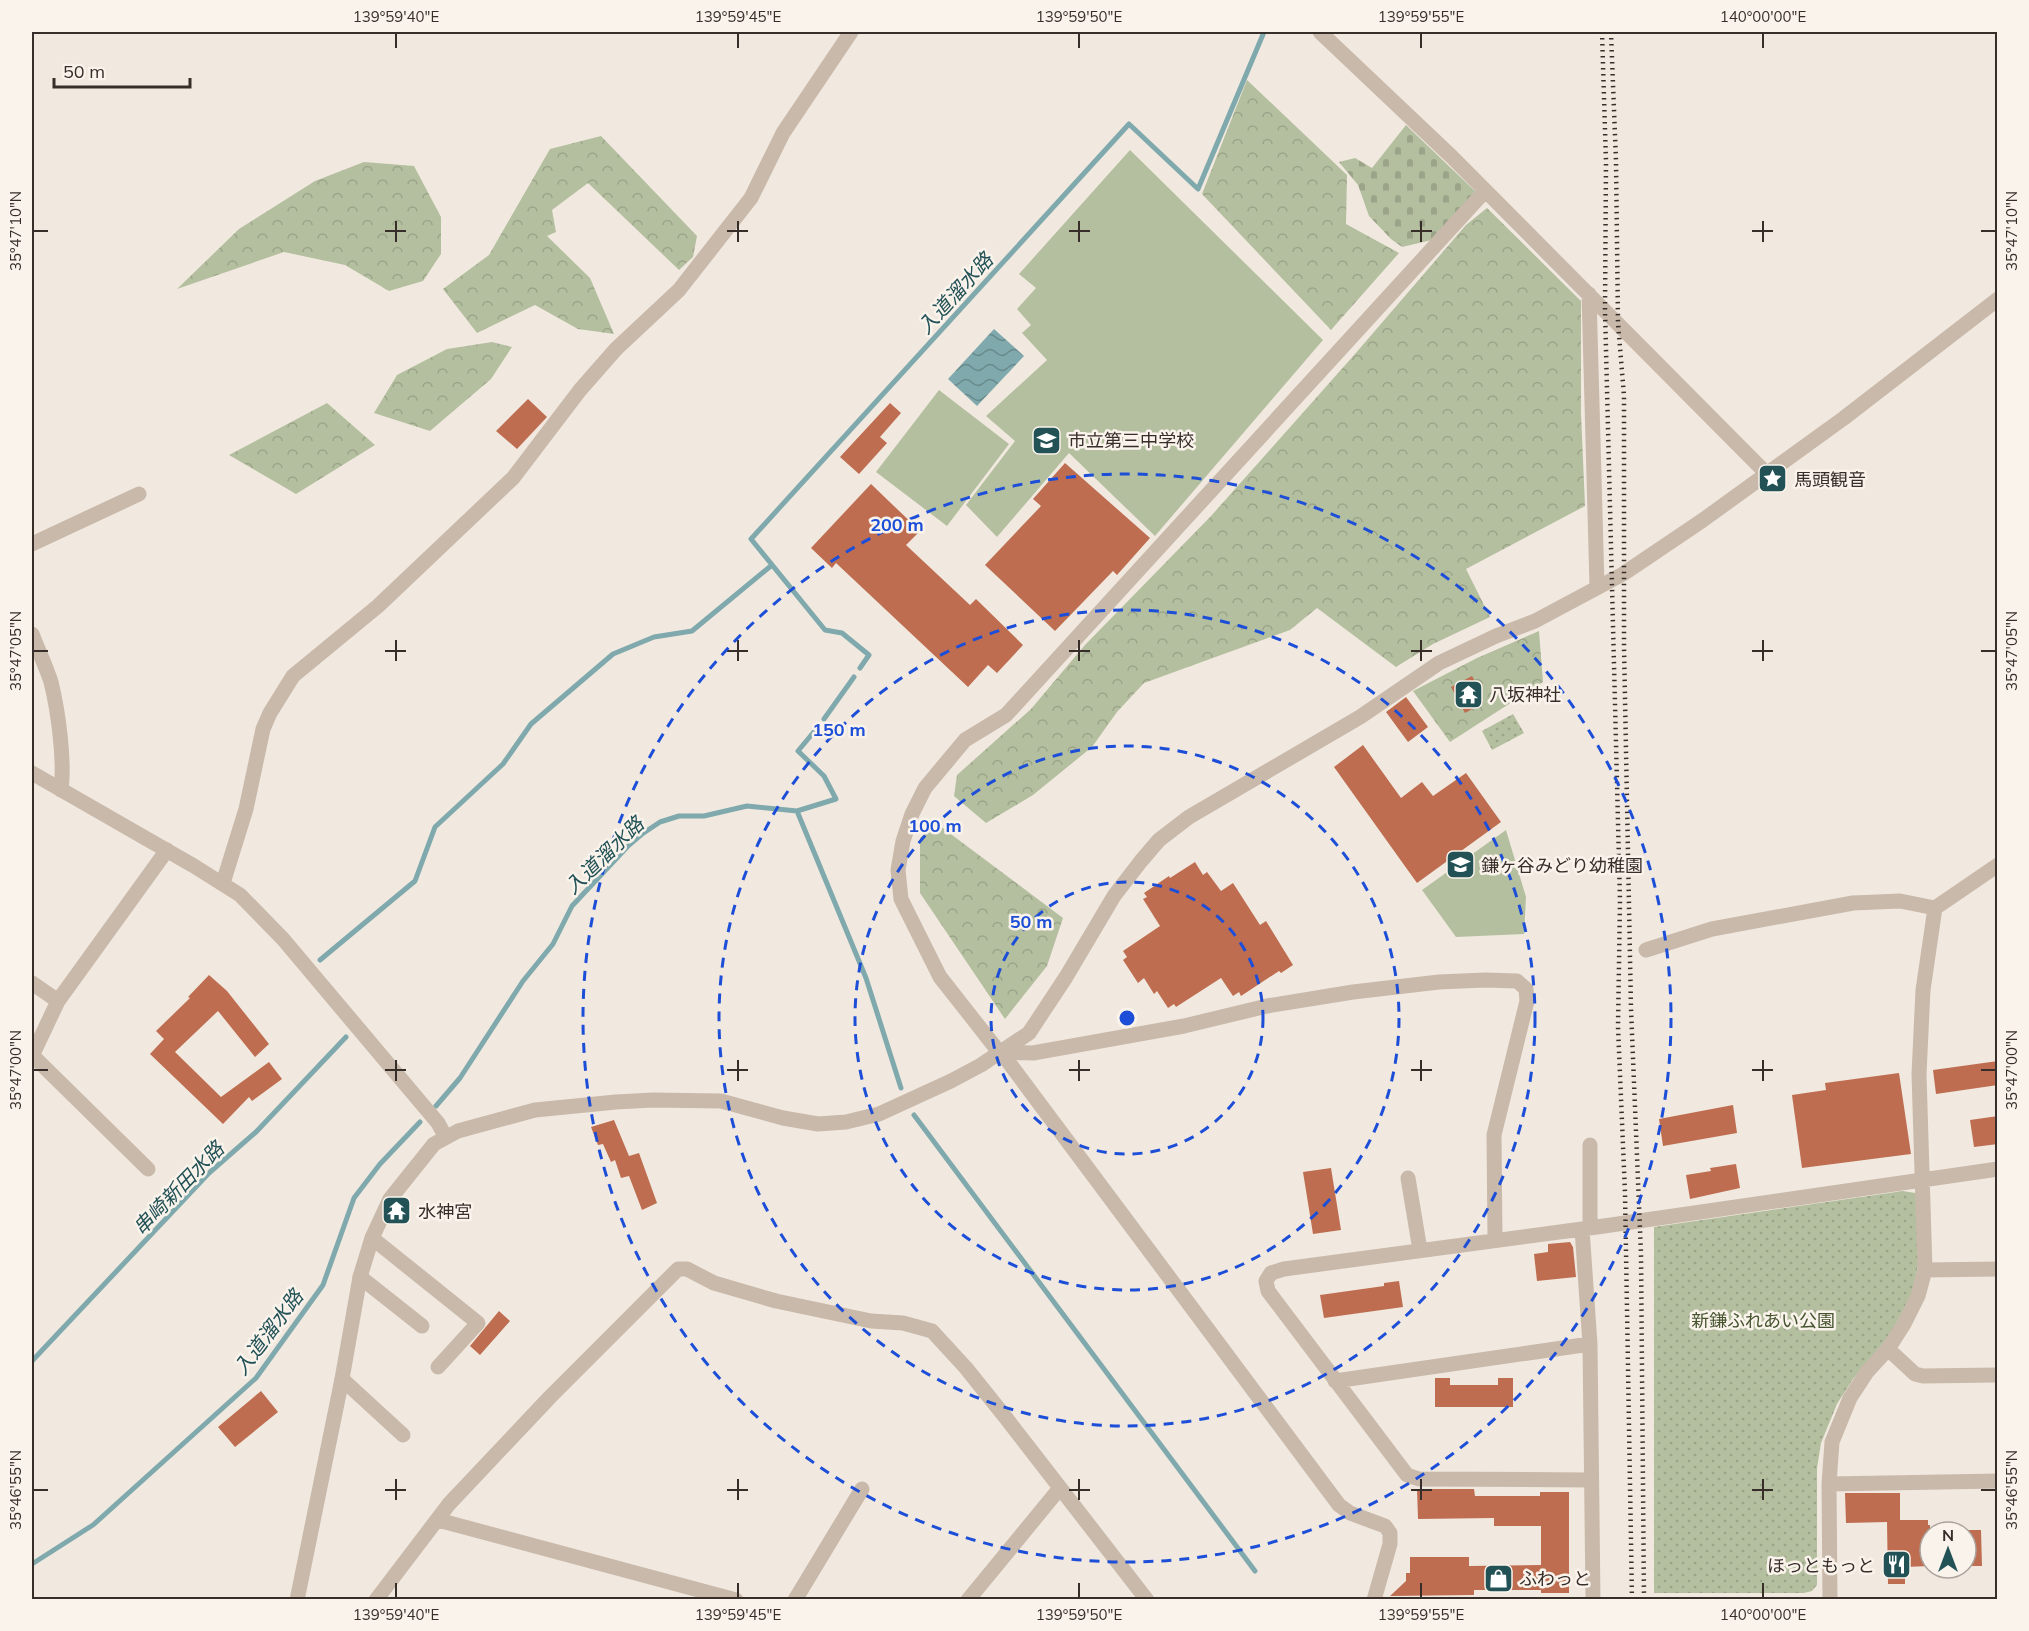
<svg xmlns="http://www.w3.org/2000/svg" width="2029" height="1631" viewBox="0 0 2029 1631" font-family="Mulish,'Noto Sans JP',sans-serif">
<defs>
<pattern id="forest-crowns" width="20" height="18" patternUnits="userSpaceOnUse" patternTransform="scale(1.5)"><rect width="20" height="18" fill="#b4bf9f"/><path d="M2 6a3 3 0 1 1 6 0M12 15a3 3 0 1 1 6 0" fill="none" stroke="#9ba489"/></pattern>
<pattern id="cemetery-stones" width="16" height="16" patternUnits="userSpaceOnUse" patternTransform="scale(1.5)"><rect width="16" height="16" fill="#b4bf9f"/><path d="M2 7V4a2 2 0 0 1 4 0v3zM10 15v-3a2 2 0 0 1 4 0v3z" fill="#9ba489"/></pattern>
<pattern id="park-dots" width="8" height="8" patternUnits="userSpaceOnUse" patternTransform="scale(1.5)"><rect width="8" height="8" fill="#b4bf9f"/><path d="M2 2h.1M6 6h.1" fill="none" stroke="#9ba489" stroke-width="1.8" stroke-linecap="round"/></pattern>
<pattern id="water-waves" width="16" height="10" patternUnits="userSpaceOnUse" patternTransform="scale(1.5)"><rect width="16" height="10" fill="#7fa9ac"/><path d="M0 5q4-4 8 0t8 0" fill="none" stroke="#698a8c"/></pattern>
</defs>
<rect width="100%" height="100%" fill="#f1e9df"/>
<path fill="url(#forest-crowns)" d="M1247 80 1347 175 1346 224 1399 253 1331 330 1202 194Z
M601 136 697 236 693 257 679 270 588 183 552 210 556 232 547 236 590 278 614 334 578 329 535 305 477 333 443 289 489 255 550 149Z
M364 162 414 166 441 217V254L423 281 389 291 345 265 284 252 177 289 239 229 315 181Z
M1487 208 1581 301V413L1585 506 1466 569 1490 617 1433 644 1396 667 1317 608 1290 630 1144 683 1117 712 1092 747 1033 795 986 823 954 796 957 775 1031 709 1085 645 1211 516 1355 354 1466 225Z
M492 342 512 347 491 379 430 431 374 413 397 375 447 349Z
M327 403 375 445 296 494 229 455Z
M1539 631 1543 682 1450 742 1413 691 1477 658Z
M936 823 1063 918 1047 966 1005 1019 920 893V838Z"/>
<path fill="url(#cemetery-stones)" d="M1406 125 1476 192 1436 239 1402 247 1391 239 1369 216 1358 185 1339 162 1355 158 1372 168Z"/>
<path fill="url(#park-dots)" d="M1513 714 1524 733 1492 750 1482 731Z
M1903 1191 1915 1193 1918 1197 1920 1257 1912 1294 1892 1333 1853 1379 1837 1404 1821 1443 1817 1468V1585L1812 1591 1804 1593H1654V1227Z"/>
<path fill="#b4bf9f" d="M1130 150 1323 340 1155 536 1069 453 997 537 966 505 1015 441 986 416 1047 360 1022 333 1031 325 1017 309 1036 288 1019 274Z
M939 390 1009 444 947 526 876 472Z
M1506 830 1526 897 1524 934 1456 937 1422 890Z"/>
<path fill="url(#water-waves)" d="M994 329 1024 356 977 406 948 379Z"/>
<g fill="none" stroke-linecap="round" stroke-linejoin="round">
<path stroke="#7fa9ac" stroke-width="5" d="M860 668 869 655 842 633 825 630 751 539 1129 124 1198 189 1264 32
M824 719 854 677
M797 811 866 978 901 1088
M320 960 415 881 435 827 503 764 531 724 613 654 654 637 692 631 772 565
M436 1106 460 1078 523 981 553 944 572 906 629 845 642 834 660 822 679 816H704L747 806 797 811 836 799 824 776 798 751 818 727
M914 1115 1255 1571
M32 1361 209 1173 256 1132 346 1037
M32 1564 93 1525 256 1378 323 1285 354 1198 380 1164 420 1122"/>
</g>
<path fill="#be6d50" d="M528 399 547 417 517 449 496 431Z
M890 403 901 413 880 437 887 443 859 474 840 457Z
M1065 463 1150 538 1117 575 1113 571 1055 631 985 565 1041 506 1033 499Z
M871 484 920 531 906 545 970 605 976 599 1023 645 997 673 988 665 968 687 836 563 832 568 811 548Z
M1472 676 1482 694 1479 696 1483 703 1465 713 1451 687Z
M1406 697 1428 727 1408 742 1386 712Z
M1363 745 1401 798 1422 782 1433 796 1466 773 1501 822 1417 883 1334 767Z
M1195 862 1203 875 1207 872 1221 891 1233 883 1260 925 1266 921 1293 965 1281 973 1279 971 1241 996 1239 992 1233 996 1221 978 1176 1007 1174 1004 1168 1008 1157 991 1154 994 1144 978 1138 983 1123 960 1127 957 1123 951 1160 926 1143 899 1147 897 1144 893 1169 876 1170 878Z
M209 975 227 991 269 1044 255 1057 218 1011 175 1052 221 1097 269 1062 282 1079 252 1101 249 1097 223 1124 150 1054 164 1039 156 1031 190 998 188 997Z
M1998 1061V1085L1936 1094 1933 1070Z
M1899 1073 1911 1154 1802 1168 1792 1095 1826 1090 1825 1083Z
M1733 1105 1737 1133 1663 1146 1659 1119Z
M1998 1116V1144L1974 1147 1970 1120Z
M614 1120 629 1156 639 1153 657 1203 642 1210 629 1176 621 1178 615 1160 611 1162 603 1144 598 1145 591 1127Z
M1736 1164 1740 1188 1690 1199 1686 1175 1711 1171 1710 1168Z
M1331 1168 1341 1230 1313 1234 1303 1172Z
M1570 1242 1573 1247 1576 1277 1537 1281 1534 1254 1548 1252V1244Z
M1399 1281 1403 1307 1324 1318 1320 1295 1384 1286V1283Z
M499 1311 510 1321 480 1355 470 1346Z
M1435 1378H1450V1385H1498V1378H1513V1407H1435Z
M261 1391 278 1412 235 1447 218 1427Z
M1417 1489H1474L1475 1496H1540V1492H1569V1593H1541V1590H1474V1595L1390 1596 1406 1581V1573H1410V1557H1469V1566L1541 1565V1526H1494V1518L1418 1519Z
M1845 1493H1900V1520H1928V1525H1930V1566L1905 1567V1584H1888L1887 1522 1846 1523Z
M1966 1530H1981L1982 1566H1966Z"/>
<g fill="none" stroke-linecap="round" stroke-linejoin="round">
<path stroke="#c9b9ab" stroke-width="15" d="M1320 32 1452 157 1767 474
M1589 294 1597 586
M32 544 139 494
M32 634C38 650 46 666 51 682 58 710 65 761 61 790
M223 883 246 809 263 729 270 713 293 676 378 606 513 478 580 390 616 349 679 290 751 198 783 133 851 32
M1646 950 1712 929 1853 903 1900 901 1935 908 1998 865
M32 983 58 1001
M999 1052 940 977 901 899 898 870 903 841 912 814 925 788 965 740 1006 715 1485 191
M1001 1052 1033 1053 1184 1026 1267 1006 1353 992 1439 982 1485 980 1517 981 1526 989 1527 1001 1494 1135 1495 1239
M1001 1052 1339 1505 1350 1513 1385 1526 1390 1533V1544L1374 1600
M32 1055 148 1169
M32 1056 58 1001 167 850
M1590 1145V1228
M1408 1178 1420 1250
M1582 1229 1590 1344 1593 1600
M372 1238 478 1323 438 1367
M1925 1270 1998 1269
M360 1277 422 1326
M1888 1349 1915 1374 1923 1376 1998 1375
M342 1379 403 1435
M1335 1381 1590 1344
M1591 1480 1419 1479 1407 1475 1268 1291 1266 1281 1271 1273 1284 1269 1597 1227 1998 1169
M1829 1484 1998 1481
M438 1520 736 1600
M376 1600 449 1504 550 1397 678 1269H687L714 1283 776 1301 871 1321 903 1323 932 1331 966 1368 1006 1418 1147 1600
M795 1600 862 1489
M968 1600 1060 1488
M1830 1600 1829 1484 1832 1442 1850 1398 1867 1372 1888 1349 1904 1324 1918 1296 1925 1270 1919 1074 1923 990 1935 908"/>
<path stroke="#c9b9ab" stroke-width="15" d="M32 773 194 866 240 895 283 939 438 1123 445 1136
M297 1600 342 1379 360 1277 372 1238 390 1199 434 1144 458 1131 535 1110 616 1102 653 1100 721 1101 783 1118 818 1124 846 1122 879 1114 951 1081 981 1065 1029 1033 1066 977 1114 896 1141 861 1159 840 1189 817 1360 717 1439 663 1496 636 1535 621 1623 574 1703 520 1844 418 1998 299"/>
<path stroke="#372e2a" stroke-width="4.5" stroke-dasharray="1.5 4.5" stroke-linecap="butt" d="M1602 32 1606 162 1605 310 1620 901 1618 1027 1625 1193 1632 1600
M1611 32 1616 161 1618 323 1624 396V647L1631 1009 1641 1254 1644 1600"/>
</g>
<path fill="none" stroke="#372e2a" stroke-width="2" d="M396 33V48M738 33V48M1079 33V48M1421 33V48M1763 33V48M396 221V242M738 221V242M1079 221V242M1421 221V242M1763 221V242M33 231H48M385 231H406M727 231H748M1069 231H1090M1411 231H1432M1752 231H1773M1981 231H1996M396 640V661M738 640V661M1079 640V661M1421 640V661M1763 640V661M33 651H48M385 651H406M727 651H748M1069 651H1090M1411 651H1432M1752 651H1773M1981 651H1996M396 1060V1081M738 1060V1081M1079 1060V1081M1421 1060V1081M1763 1060V1081M33 1070H48M385 1070H406M727 1070H748M1069 1070H1090M1411 1070H1432M1752 1070H1773M1981 1070H1996M396 1479V1500M738 1479V1500M1079 1479V1500M1421 1479V1500M1763 1479V1500M33 1490H48M385 1490H406M727 1490H748M1069 1490H1090M1411 1490H1432M1752 1490H1773M1981 1490H1996M396 1583V1598M738 1583V1598M1079 1583V1598M1421 1583V1598M1763 1583V1598"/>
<g fill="none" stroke="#1d4ed8" stroke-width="3" stroke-dasharray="10 8">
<circle cx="1127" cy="1018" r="136"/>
<circle cx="1127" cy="1018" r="272"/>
<circle cx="1127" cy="1018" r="408"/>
<circle cx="1127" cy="1018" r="544"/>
</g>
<defs>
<symbol id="school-square" viewBox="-11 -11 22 22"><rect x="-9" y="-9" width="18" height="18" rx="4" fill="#225156" stroke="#f9f3eb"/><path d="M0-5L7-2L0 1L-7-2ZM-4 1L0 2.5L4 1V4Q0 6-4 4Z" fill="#fff"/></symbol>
<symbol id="sight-square" viewBox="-11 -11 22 22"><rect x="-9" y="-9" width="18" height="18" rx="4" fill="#225156" stroke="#f9f3eb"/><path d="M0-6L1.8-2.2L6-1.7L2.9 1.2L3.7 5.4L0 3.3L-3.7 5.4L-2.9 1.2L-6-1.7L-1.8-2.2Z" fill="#fff"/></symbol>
<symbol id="temple-square" viewBox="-11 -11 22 22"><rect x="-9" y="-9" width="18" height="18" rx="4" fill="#225156" stroke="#f9f3eb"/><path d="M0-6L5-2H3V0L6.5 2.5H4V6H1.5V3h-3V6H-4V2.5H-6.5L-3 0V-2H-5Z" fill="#fff"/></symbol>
<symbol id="restaurant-square" viewBox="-11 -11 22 22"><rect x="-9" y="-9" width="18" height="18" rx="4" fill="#225156" stroke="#f9f3eb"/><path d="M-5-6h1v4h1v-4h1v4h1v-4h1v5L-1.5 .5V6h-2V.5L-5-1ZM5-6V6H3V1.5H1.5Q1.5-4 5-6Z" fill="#fff"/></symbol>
<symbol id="shop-square" viewBox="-11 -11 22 22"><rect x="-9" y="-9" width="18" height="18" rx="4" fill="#225156" stroke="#f9f3eb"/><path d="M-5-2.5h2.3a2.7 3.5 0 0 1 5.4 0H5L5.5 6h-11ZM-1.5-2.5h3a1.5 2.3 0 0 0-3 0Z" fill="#fff"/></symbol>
</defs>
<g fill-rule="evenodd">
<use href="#school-square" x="1030" y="424" width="33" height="33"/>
<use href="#sight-square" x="1756" y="462" width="33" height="33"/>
<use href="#temple-square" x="1452" y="678" width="33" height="33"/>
<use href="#school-square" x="1444" y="848" width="33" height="33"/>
<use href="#temple-square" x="380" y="1194" width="33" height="33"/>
<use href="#restaurant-square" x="1880" y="1548" width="33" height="33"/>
<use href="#shop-square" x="1482" y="1562" width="33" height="33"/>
</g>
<g text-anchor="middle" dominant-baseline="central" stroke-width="5" stroke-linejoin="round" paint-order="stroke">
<g font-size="18" fill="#372e2a" stroke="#f9f3eb" text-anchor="start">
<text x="1068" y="440">市立第三中学校</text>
<text x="1794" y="479">馬頭観音</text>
<text x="1489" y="694">八坂神社</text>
<text x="1481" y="865">鎌ヶ谷みどり幼稚園</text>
<text x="418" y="1211">水神宮</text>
<text x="1875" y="1565" text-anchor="end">ほっともっと</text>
<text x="1519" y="1578">ふわっと</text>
</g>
<g font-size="18" fill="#45542f" stroke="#f9f3eb">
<text x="1763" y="1320">新鎌ふれあい公園</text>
</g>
<g font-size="20" font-style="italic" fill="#225156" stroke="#f9f3eb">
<text transform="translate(955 293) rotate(-48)">入道溜水路</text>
<text transform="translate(604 855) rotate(-44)">入道溜水路</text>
<text transform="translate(178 1188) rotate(-46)">串崎新田水路</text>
<text transform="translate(268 1332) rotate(-53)">入道溜水路</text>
</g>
</g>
<circle cx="1127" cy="1018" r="9" fill="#1d4ed8" stroke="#f9f3eb" stroke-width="3"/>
<g font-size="18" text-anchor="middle" font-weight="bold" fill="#1d4ed8" stroke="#f9f3eb" stroke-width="5" stroke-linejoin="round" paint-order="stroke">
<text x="897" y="531">200 m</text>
<text x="839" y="736">150 m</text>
<text x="935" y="832">100 m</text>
<text x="1031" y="928">50 m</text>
</g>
<rect width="2029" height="1631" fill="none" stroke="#f9f3eb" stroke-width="66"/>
<g transform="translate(1948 1550)"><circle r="28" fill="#f9f3eb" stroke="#aba49e" stroke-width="1.5"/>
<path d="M0-4.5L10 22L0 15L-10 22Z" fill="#225156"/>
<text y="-9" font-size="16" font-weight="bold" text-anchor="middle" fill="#372e2a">N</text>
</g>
<path d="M54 78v9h136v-9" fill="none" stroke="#372e2a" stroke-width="3"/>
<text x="63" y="78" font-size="18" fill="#372e2a" stroke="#f9f3eb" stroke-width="4.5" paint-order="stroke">50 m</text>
<rect x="33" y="33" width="1963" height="1565" fill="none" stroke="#372e2a" stroke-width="2"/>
<g font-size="15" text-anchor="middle" fill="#372e2a">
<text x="396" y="22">139°59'40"E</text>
<text x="738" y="22">139°59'45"E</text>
<text x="1079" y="22">139°59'50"E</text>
<text x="1421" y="22">139°59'55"E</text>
<text x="1763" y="22">140°00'00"E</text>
<text transform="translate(16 231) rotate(-90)" y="5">35°47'10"N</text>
<text transform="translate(2012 231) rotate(-90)" y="5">35°47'10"N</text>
<text transform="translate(16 651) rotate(-90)" y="5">35°47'05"N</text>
<text transform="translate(2012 651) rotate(-90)" y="5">35°47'05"N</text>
<text transform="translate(16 1070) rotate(-90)" y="5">35°47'00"N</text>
<text transform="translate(2012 1070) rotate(-90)" y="5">35°47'00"N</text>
<text transform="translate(16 1490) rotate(-90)" y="5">35°46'55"N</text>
<text transform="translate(2012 1490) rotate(-90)" y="5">35°46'55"N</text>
<text x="396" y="1620">139°59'40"E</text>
<text x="738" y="1620">139°59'45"E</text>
<text x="1079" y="1620">139°59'50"E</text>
<text x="1421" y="1620">139°59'55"E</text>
<text x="1763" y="1620">140°00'00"E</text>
</g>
</svg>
